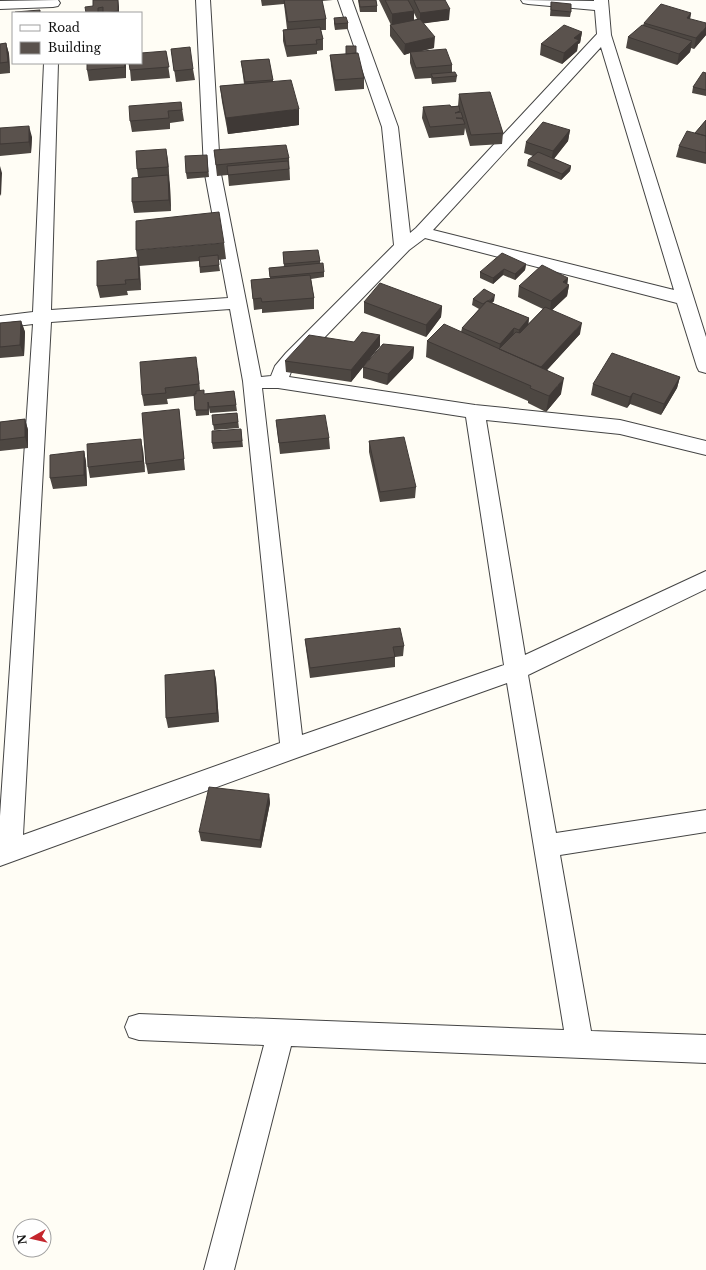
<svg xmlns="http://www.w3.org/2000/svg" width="706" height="1270" viewBox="0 0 706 1270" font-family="'Libre Baskerville',serif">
<rect width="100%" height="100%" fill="#fffdf5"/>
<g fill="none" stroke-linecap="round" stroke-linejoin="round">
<defs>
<path id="minor" d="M58 0 60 3 58 6 53 7 0 9V1Z
M196 0H210L220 169 261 377 271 376 275 366 286 353 394 245 382 127 338 0H352L398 127 410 233 416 228 597 34 595 10 528 4 523 3 521 0 594 1V0H608L611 35 706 337V373L699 371 697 367 677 303 425 238 409 250 291 372 289 377 475 405 620 420 706 441V455L620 434 486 420 525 655 706 571V589L528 675 556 833 706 810V832L560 855 591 1031 706 1035V1063L291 1046 234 1270H204L264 1045 139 1040 129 1037 125 1027 129 1017 139 1014 564 1030 507 683 299 757 0 866V816L33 324 0 328V316L33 312 44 63H58L51 310 228 298 204 169ZM601 47 674 290 433 230ZM230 309 243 381 280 743 23 835 51 322ZM262 388H278L466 417 504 665 302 735Z"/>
</defs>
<use href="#minor" stroke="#444" stroke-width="2"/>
<use href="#minor" fill="#fff" fill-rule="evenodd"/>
</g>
<path fill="#4d4742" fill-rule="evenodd" d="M93 0H118L119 13H86L93 6Z
M261 0H333L322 1 326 19V30H321L323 39V50L317 51V54L287 57 283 41V30L287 29 284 4 262 6Z
M358 0H376L377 6V12H360Z
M379 0H445L449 20 423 23 434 48 422 51 452 65V72L457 76 456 82 432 84 431 78 415 79 410 63V53L404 55 390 36V25H391ZM414 13 417 19 414 20Z
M551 2 571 12 570 17 550 16Z
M691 13 690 19 706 35 694 49 691 48 690 52 677 65 626 48 628 37 643 25 644 23Z
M334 18 348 23V29L335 30 334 24Z
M582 32 580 43 578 44 577 51 562 64 540 55 541 44Z
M6 43 9 54 10 73 0 74V44Z
M171 49 193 69 195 80 176 82Z
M166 51 170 78 131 81 130 70Z
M356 53 364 78V89L335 91 331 66 330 55Z
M269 59 273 81 299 125 228 134 222 102 220 86 244 84 241 61Z
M126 63V78L89 81 87 70Z
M706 73V96L692 93 693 87Z
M459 94 503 133 502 144 470 146 465 128 464 135 429 138 422 118 423 107 458 106Z
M181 102 184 121 170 123V129L132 132 130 121Z
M706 120V164L676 157 679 146 695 133Z
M0 128 32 137 31 153 0 156Z
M570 130 568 141 554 159 571 166 570 171 561 180 527 166 528 160 533 156 524 153 526 142Z
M214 150 289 158 290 180 229 186 228 175 217 176Z
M207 155 209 177 187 179 186 173Z
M168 160 170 186 171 211 134 213 132 202 138 177 137 169Z
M224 243 226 259 218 260 220 271 200 273 199 261 139 266 141 290 127 291 128 295 100 298 97 286 137 257 136 250Z
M283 252 320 261V263L324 272V277L311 279 314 298V309L262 313V309L254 310 251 280 270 278 269 268 284 267Z
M526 264 525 270 515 280 503 275 493 284 480 278V272Z
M568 278 567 284 569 285 567 296 552 310 580 334 547 370 561 394 546 412 528 403V401L426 357 427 341 461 332 462 328 479 309 472 305 473 299 494 301 492 303 529 318 528 324 543 309 518 297 519 286Z
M364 302 442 306 441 317 426 337 364 313Z
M21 321 25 332 24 356 0 358V323Z
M380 335V346L351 382 286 372 285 361Z
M414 347 413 358 387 385 363 378V367Z
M198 368 200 390 204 394 234 391 237 411 210 413 209 408V415L196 416 194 396 167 399 168 404 144 406 142 395Z
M680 377 677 388 661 415 630 404 627 408 591 395 593 384Z
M179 409 180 420 185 470 148 474 146 464Z
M237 413 239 428 214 430 212 415Z
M25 419 28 430V448L0 451V422Z
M276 420 329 438 330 449 280 454Z
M241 429 243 447 213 449 212 443Z
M369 441 416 487 415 498 380 502 369 452Z
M143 450 145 472 90 478 88 467Z
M84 451 86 462 87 486 53 489 50 478Z
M305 639 404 646 403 656 395 657V667L310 678 306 649Z
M214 670 216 680 219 722 168 728 166 718Z
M269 794 270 803 261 848 201 841 199 832Z"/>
<path fill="#3f3936" d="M118 0 119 7V13H118Z
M450 9 449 20 420 24V13Z
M414 11V22L392 25V14Z
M691 13 689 24 687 18Z
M706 27V35L694 49 696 38Z
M582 32 580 43 578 44 577 51 562 64 564 53 574 38Z
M435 37 434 48 411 53 410 52V53L404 55 405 44Z
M692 41 690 52 677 65 679 54Z
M6 43 9 54 10 73 8 62Z
M124 63H126V78L125 67Z
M299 109V125L228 134 226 118Z
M29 126 32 137 31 153 29 142Z
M570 130 568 141 551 162 553 151Z
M166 149 168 160 169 179 168 167Z
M0 166 2 173 1 196 0 194Z
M571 166 570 171 561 180 562 174Z
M168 175 170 186 171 211 169 200Z
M138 257 140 268 141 290 139 279Z
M526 264 525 270 515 280V274Z
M504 269 503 275 493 284V278Z
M568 278 567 287 569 285 567 296 550 312 551 301 563 282Z
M495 295 494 301 483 311 484 305Z
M442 306 441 317 426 337V325Z
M529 318 528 329 518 341 519 330Z
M21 321 25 332 24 356 20 345Z
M582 323 580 334 537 381 538 370Z
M514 328 513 339 499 351 500 344Z
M380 335V346L351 382V370Z
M414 347 413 358 387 385 388 374Z
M680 377 677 388 661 415 664 404Z
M564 378 561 394 546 412 549 396Z
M633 393 630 404 627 408 630 397Z
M25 419 28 430V448L25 437Z
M141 439 143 450 145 472 143 461Z
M84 451 86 462 87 486 84 475Z
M214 670 216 680 219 722 217 713Z
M269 794 270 803 261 848 260 840Z"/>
<path fill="#5a524d" stroke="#3f3936" d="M93 0H118V11L103 13V7L98 8V13H86L85 7 93 6Z
M284 0H322L326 19 288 22Z
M359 0H376L377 6 360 7Z
M385 0H408L414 11 392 14Z
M414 0H445L450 9 420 13Z
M551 2 571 4V12L551 10Z
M661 4 691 13 687 18 706 23V27L696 38 644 23Z
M40 10V13H15V12Z
M346 17 348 23 335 24 334 18Z
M420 19 435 37 405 44 390 25Z
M564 25 582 32 574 38 579 40 564 53 541 44Z
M642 25 692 41 679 54 628 37Z
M320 27 323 39 316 40 317 44 286 46 283 30Z
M6 43 8 62 0 63V44Z
M346 46H356V53L346 54Z
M190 47 193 69 174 71 171 49Z
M446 49 452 65 416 68 410 52Z
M166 51 169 67 130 70 129 63H141V53Z
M358 53 364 78 335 80 330 55Z
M269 59 273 80 245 82 241 61Z
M87 63H124L125 67 87 70Z
M455 72 457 76 433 78 431 74Z
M703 72 706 73V90L693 87Z
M291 80 299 109 226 118 220 86Z
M490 92 503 133 471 135 459 94Z
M181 102 182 110 168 111 169 118 130 121 129 106Z
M450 105 451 107 459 106 460 111 455 113 461 112 463 118H456L463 119 465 124 430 127 423 107Z
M706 120V136L695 133Z
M543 122 570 130 553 151 526 142Z
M29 126V142L0 144V128Z
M687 131 706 136V153L679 146Z
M286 145 289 158 216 165 214 150Z
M166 149 168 167 137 169 136 151Z
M538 152 571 166 562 174 528 160Z
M207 155 208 172 186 173 185 156Z
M288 161 289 169 228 175 227 166Z
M168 175 169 200 132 202V178Z
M219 212 224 243 136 250V221Z
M318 250 320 261 284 264 283 252Z
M502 253 526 264 515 274 504 269 493 278 480 272Z
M218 255 219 265 200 267 199 257Z
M138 257 139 279 125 280 126 284 97 286V261Z
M323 263 324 272 270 277 269 268Z
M542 265 568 278 563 282 569 285 551 301 519 286Z
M310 275 314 298 262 302 261 298 253 299 251 280Z
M380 283 442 306 426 325 364 302Z
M484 289 495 295 488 301H487L483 304 473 299Z
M487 301 529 318 519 330 514 328 500 344 462 328Z
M545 307 582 323 541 367 499 349 516 332 520 333Z
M21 321 20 345 0 347V323Z
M444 324 564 378 549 396 530 388 531 386 427 341Z
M362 332 380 335 351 370 285 361 309 335 354 342Z
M383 344 414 347 388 374 363 367Z
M612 353 680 377 664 404 633 393 630 397 593 384Z
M196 357 199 384 165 388 166 393 142 395 140 362Z
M204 390V394L234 391 236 405 209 407 208 402V410H195L194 394H196V391Z
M179 409 184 459 146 464 142 413Z
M237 413 238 422 213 425 212 415Z
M325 415 329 438 279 443 276 420Z
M25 419V437L0 440V422Z
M241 429 242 441 212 443V431Z
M404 437 416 487 380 492 369 441Z
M141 439 143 461 88 467 87 444Z
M84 451V475L50 478V455Z
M400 628 404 646 393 647 395 657 310 668 305 639Z
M214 670 217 713 166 718 165 675Z
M209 787 269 794 260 840 199 832Z"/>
<rect x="12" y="12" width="130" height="52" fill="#ffffff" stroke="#a0a0a0"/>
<rect x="20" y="25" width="20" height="6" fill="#ffffff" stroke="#a0a0a0"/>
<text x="48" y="32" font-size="12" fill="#111111">Road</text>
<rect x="20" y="42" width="20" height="12" fill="#5a524d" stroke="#a0a0a0"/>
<text x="48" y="52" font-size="12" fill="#111111">Building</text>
<g transform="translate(32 1238) rotate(262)"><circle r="19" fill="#ffffff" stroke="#a0a0a0"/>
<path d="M0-3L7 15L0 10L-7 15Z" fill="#c4262e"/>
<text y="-6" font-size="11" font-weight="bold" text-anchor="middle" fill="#111111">N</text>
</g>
</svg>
